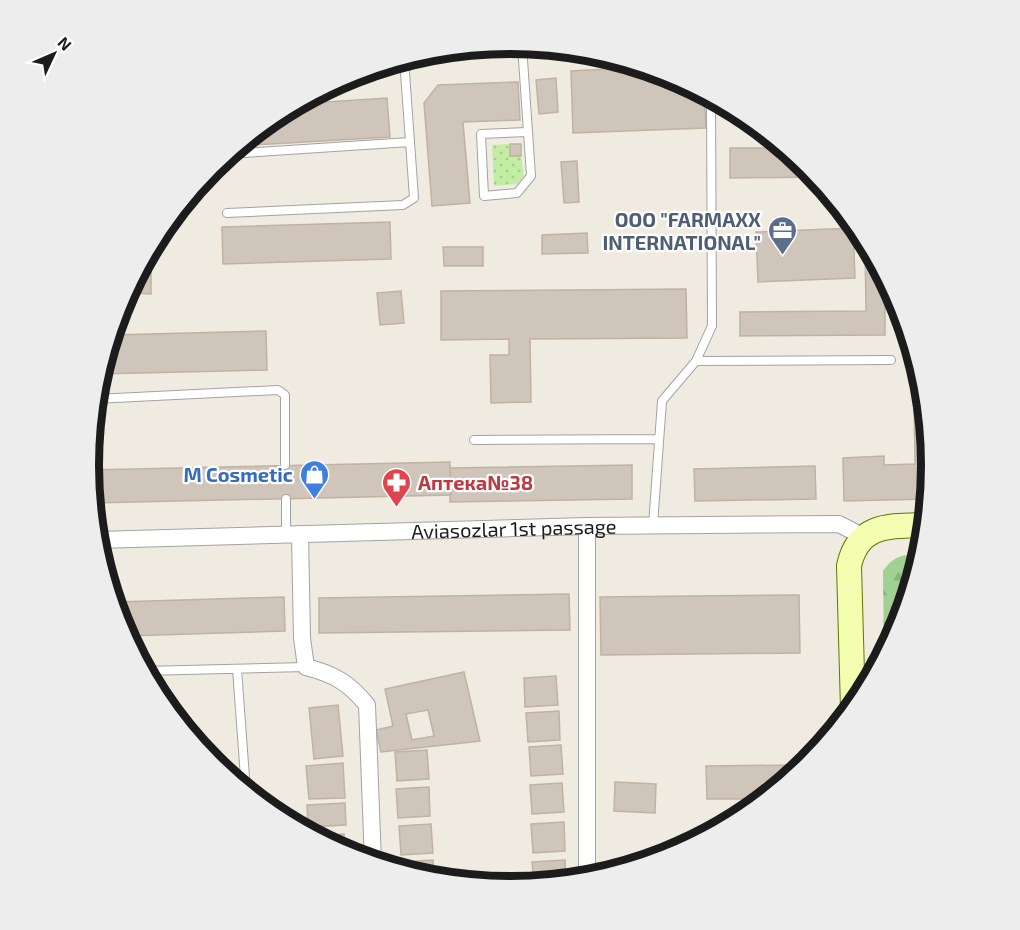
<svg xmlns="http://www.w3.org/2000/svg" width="1020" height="930" viewBox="0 0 1020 930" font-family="'Exo 2',sans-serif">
<defs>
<pattern id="grass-dots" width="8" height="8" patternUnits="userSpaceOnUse" patternTransform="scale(1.5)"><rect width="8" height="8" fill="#c2eda2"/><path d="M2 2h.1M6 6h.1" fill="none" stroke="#a6cb8b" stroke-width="1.8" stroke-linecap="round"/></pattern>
<pattern id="forest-firs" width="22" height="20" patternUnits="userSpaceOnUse" patternTransform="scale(1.5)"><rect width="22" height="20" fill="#a0d192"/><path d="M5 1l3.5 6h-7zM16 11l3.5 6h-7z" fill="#89b37d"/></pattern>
</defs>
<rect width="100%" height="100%" fill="#efebe1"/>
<path fill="url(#grass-dots)" d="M510 144V156H521L524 176 517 184 494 186 492 145Z"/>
<path fill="url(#forest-firs)" d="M921 554 899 627 884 655 883 571C893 556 904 554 921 554Z"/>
<path fill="#cfc5ba" stroke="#c1b2a2" stroke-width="1.5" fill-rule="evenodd" d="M645 67 672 76 704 93 706 128 573 133 571 71Z
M556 78 558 112 539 114 536 80Z
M518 82 520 120 463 122 470 203 432 206 424 103 438 85Z
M387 98 390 137 237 146 276 114 296 104Z
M510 144H521V156H510Z
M730 148H785L808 167 816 177 730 178Z
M577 161 579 202 564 203 561 162Z
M390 222 391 259 223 264 222 227Z
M853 228 855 278 758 282 756 232Z
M587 233 588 253 542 254V235Z
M865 240 885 276V335L740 336V312L866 311Z
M151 247V294L134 293V278Z
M443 247H483V266H444Z
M686 289 687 338 530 339 531 402 491 403 490 355H509V339L441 340V291Z
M401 291 404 323 380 325 377 293Z
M266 331 267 370 99 374 111 335Z
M914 401H925L931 465 928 499 844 501 843 458 884 456V465L915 464Z
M450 462 451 495 92 503 89 470Z
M632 465V499L450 502V468Z
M815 466 816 499 695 501 694 469Z
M569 594 570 630 319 633V598Z
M799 595 800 653 601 655 600 597Z
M284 597 285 631 126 636 116 611V602Z
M464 672 480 741 381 752 376 730 393 726 385 689ZM428 710 434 736 412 740 406 714Z
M556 676 558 705 525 707 524 678Z
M338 705 343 756 314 759 309 708Z
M559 711 560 740 528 742 526 713Z
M561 745 563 774 531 776 529 747Z
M427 750 429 779 397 781 395 752Z
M343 763 345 798 309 799 306 766Z
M798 765V771L765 799H707L706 766Z
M615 782 656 784 655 813 614 811Z
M562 783 564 812 532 814 530 785Z
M429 787 430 816 398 818 396 789Z
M345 803 346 825 308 827 307 805Z
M564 822 565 851 533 853 531 824Z
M431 824 433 853 401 855 399 826Z
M344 834 346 853 315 836Z
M433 860 434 879 401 870V862Z
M565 860 566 881 534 884 532 862Z"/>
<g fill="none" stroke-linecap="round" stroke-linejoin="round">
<defs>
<path id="lane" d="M522 45 531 176 517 193 484 196 481 134 527 132
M404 59 410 142
M227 213 403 205 414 198 410 142 228 154
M696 361 891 360
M95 399 278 390 285 395V465
M474 440 659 439
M286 499V535
M653 525 662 401 696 361 712 326 711 97
M237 669 246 791
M144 671 306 667"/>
<g id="street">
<path d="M587 526V879"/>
<path d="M300 534 302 638 306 667C334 674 349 683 367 705L373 862"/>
<path id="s1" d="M96 540 587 526 839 524 864 537"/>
</g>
<path id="secondary" d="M853 709 849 566C858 523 890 526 926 525"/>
</defs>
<use href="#lane" stroke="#a3a3a3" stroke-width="10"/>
<use href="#street" stroke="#a3a3a3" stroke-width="18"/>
<use href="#secondary" stroke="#617700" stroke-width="26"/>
<use href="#lane" stroke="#fff" stroke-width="8"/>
<use href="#street" stroke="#fff" stroke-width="16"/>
<use href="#secondary" stroke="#f4feb0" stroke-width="24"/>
</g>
<defs>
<symbol id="office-pin" viewBox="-11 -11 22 30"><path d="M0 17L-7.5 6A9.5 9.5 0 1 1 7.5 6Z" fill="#5c6f8a" stroke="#fff"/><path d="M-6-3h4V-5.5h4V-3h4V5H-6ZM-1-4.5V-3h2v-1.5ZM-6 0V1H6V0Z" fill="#fff"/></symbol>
<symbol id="shop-pin" viewBox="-11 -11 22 30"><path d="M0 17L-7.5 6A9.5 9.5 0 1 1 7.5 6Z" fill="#3f7fe0" stroke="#fff"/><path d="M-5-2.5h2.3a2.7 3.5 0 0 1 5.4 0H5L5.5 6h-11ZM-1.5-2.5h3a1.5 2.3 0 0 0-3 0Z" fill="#fff"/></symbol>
<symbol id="pharmacy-pin" viewBox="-11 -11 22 30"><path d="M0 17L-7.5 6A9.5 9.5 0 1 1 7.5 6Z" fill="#e0444e" stroke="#fff"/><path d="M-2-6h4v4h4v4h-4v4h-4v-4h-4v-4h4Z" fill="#fff"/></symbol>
</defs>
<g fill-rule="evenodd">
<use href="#office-pin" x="766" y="214" width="33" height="45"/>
<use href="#shop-pin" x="298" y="458" width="33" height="45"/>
<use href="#pharmacy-pin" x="380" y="466" width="33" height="45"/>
</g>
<g text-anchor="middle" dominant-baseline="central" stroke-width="4.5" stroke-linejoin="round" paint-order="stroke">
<g font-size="20" font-weight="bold" fill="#4e5e75" stroke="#fff" text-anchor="end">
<text x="761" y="219">OOO "FARMAXX<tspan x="761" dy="23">INTERNATIONAL"</tspan></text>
</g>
<g font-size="20" font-weight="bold" fill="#366cbe" stroke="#fff" text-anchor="end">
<text x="293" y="474">M Cosmetic</text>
</g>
<g font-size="20" font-weight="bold" fill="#be3a42" stroke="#fff" text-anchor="start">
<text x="418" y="482">Аптека№38</text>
</g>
<g font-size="20" fill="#1c1c1c" stroke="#fff">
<text stroke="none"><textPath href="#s1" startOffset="418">Aviasozlar 1st passage</textPath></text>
</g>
</g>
<path d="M0 0H1020V930H0ZM99 465a411 411 0 1 1 822 0a411 411 0 1 1-822 0Z" fill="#ededed" fill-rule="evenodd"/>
<path fill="none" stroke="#1c1c1c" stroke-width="8" d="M99 465a411 411 0 1 1 822 0a411 411 0 1 1-822 0Z"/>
<g transform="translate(54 54) rotate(46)" stroke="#ffffff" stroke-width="4.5" paint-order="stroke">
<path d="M0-4.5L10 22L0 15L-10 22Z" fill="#1c1c1c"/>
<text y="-9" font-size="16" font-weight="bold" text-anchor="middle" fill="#1c1c1c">N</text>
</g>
</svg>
